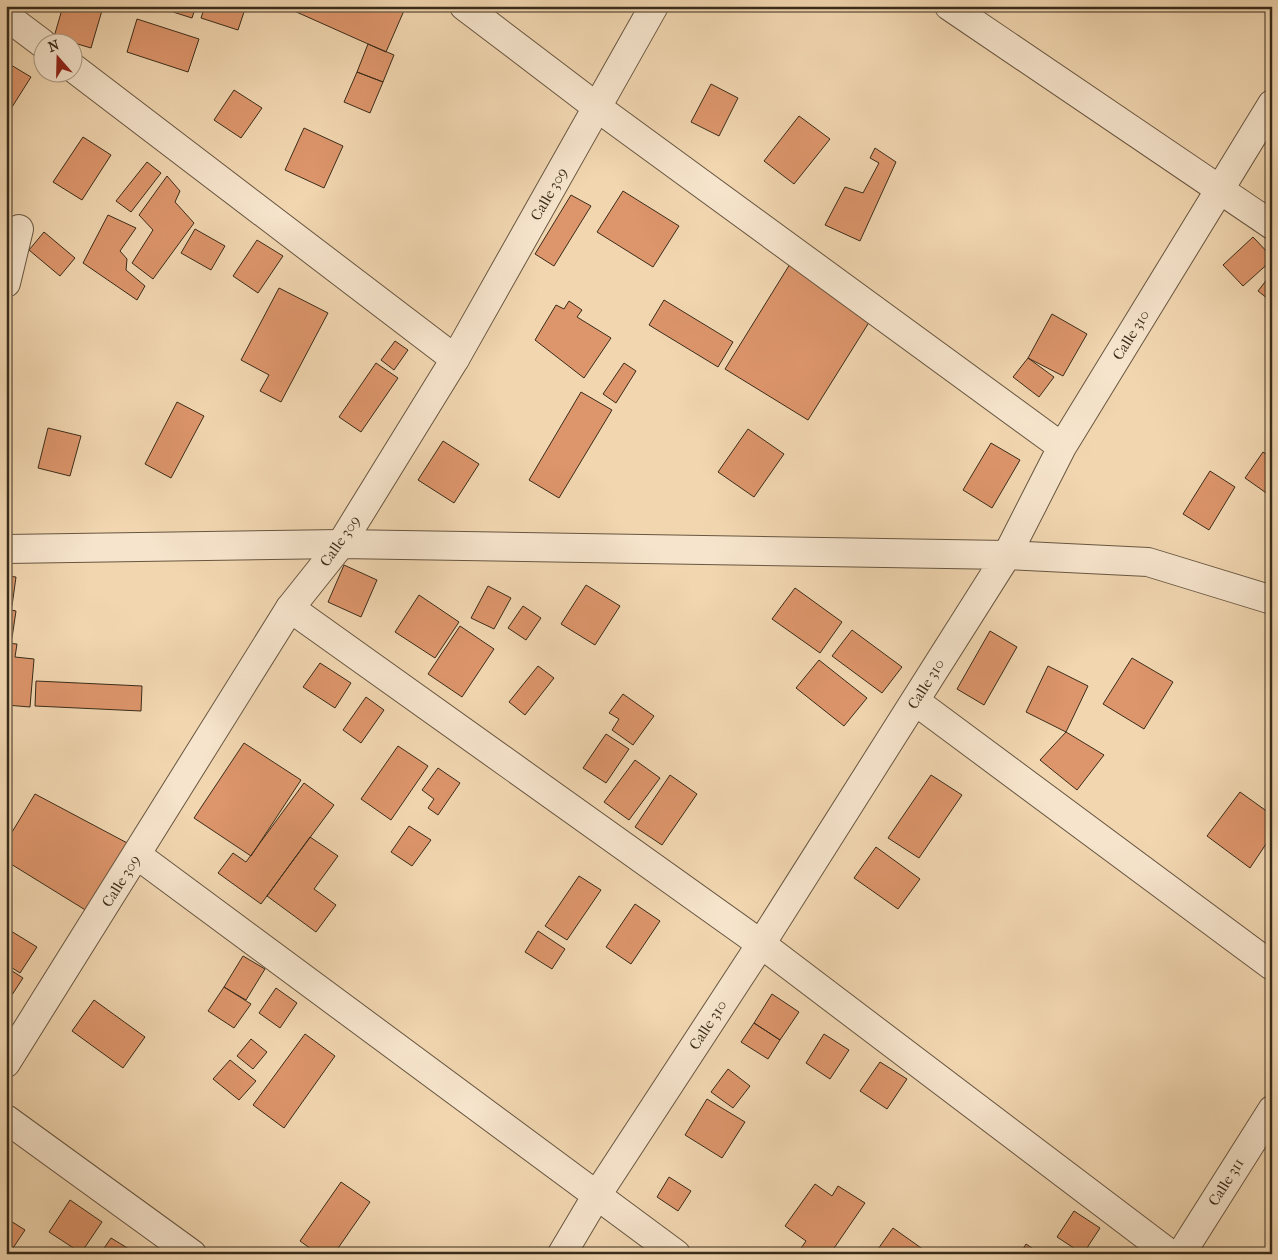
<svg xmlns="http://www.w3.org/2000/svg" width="1278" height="1260" viewBox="0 0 1278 1260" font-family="'IM FELL French Canon',serif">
<rect width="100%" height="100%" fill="#f1d6b0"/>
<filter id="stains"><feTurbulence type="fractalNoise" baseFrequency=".004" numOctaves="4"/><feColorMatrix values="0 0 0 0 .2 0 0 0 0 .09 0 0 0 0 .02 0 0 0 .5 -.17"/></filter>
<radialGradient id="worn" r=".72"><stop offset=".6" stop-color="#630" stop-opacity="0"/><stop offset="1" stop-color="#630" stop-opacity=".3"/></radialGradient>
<path fill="#dd956b" stroke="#3a2c1a" d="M63 6 103 7 91 48 54 37Z
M175 6H196L192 18 173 12Z
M205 6H246L238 30 201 18Z
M283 6H406L386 52Z
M137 19 199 39 188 72 127 52Z
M368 44 394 55 383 82 357 72Z
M6 62 31 77 7 115H6Z
M357 72 383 82 370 113 344 102Z
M711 84 738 98 719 136 691 122Z
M234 90 262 108 241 138 214 120Z
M799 116 830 139 794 184 764 161Z
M304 128 343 146 324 188 285 170Z
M83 137 111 155 82 200 53 182Z
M875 148 896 162 860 241 825 225 845 187 863 193 879 163 870 158Z
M147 162 161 173 131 212 116 201Z
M167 176 180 191 175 202 194 223 153 279 132 263 153 230 139 215Z
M623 191 679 226 653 267 597 232Z
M571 195 591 206 554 266 535 254Z
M108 215 136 228 120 251 127 259 126 270 145 286 137 300 83 263Z
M195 229 225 246 211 270 181 253Z
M44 232 75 258 60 276 29 250Z
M1253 237 1272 257V260L1243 286 1223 265Z
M257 240 283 256 258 293 233 276Z
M790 264 873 316 808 420 725 369Z
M1272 273V302L1258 291Z
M279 288 328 313 281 402 260 391 269 375 241 360Z
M664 300 733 342 718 367 649 325Z
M569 301 582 310 577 317 611 338 584 378 535 340 556 305 564 309Z
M1052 314 1087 334 1063 376 1028 358Z
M395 341 408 350 394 370 381 360Z
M1028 358 1054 377 1039 397 1013 377Z
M376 363 398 378 361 432 339 417Z
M624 363 636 371 616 403 603 394Z
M581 392 612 410 559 498 529 480Z
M177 402 204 416 171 478 145 464Z
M48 428 81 436 70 476 38 468Z
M748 429 784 454 754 497 718 472Z
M443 441 479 464 454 503 418 480Z
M991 443 1020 460 992 508 963 490Z
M1263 452 1272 458V497L1245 478Z
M1210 471 1235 487 1209 530 1183 514Z
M344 565 377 580 361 617 328 602Z
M6 576 16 577 12 606 6 605Z
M586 585 620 606 595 645 561 624Z
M488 586 511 598 494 629 471 618Z
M795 588 842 622 820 653 772 619Z
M419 595 459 622 435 658 395 632Z
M523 606 541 618 526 640 508 628Z
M6 609 16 611 12 638 6 637Z
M460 626 494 649 462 697 428 674Z
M852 630 902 667 882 693 832 656Z
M990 631 1017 647 984 705 957 689Z
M6 643 17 644 15 657 34 659 30 707 6 705Z
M1132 658 1173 682 1144 729 1103 704Z
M819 660 867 698 844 726 796 688Z
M320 663 351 683 335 708 303 687Z
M538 666 554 678 525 715 509 702Z
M1048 666 1088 686 1066 732 1026 712Z
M36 681 142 686 141 711 35 706Z
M623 694 654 716 633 745 612 730 619 719 609 713Z
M366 697 384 710 361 743 343 730Z
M1066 732 1104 755 1077 790 1040 760Z
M606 734 629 749 606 783 583 768Z
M244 743 301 780 251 856 194 818Z
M398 746 428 766 391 820 361 799Z
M635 760 660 778 629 820 604 802Z
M438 768 460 783 438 815 428 808 434 799 422 790Z
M670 775 697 794 662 845 635 827Z
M931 775 962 795 919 858 888 838Z
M304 783 334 805 261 904 218 873 233 853 246 862Z
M1240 792 1272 815V835L1250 868 1207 836Z
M35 794 131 845 87 911 6 861V842Z
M409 826 431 840 412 866 391 852Z
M310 837 338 856 314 889 336 905 316 932 267 896Z
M876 847 920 879 898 909 854 878Z
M579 876 601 890 567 940 545 926Z
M635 904 660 921 631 964 606 947Z
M6 928 37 947 20 973 6 964Z
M538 931 565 949 552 969 525 952Z
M243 956 265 969 246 1000 224 987Z
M6 967 23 978 6 1004Z
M224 987 251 1004 234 1028 208 1011Z
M276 988 297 1003 280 1028 259 1013Z
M772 994 799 1012 780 1040 754 1023Z
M94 1000 145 1037 123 1068 72 1031Z
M754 1023 780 1040 768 1059 741 1042Z
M305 1034 335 1056 284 1128 253 1105Z
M824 1034 849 1050 830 1079 806 1063Z
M251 1039 267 1052 253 1069 237 1056Z
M230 1060 256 1081 239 1100 213 1079Z
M880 1062 907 1079 887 1109 860 1091Z
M728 1069 750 1086 733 1108 711 1092Z
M707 1099 745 1122 722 1158 685 1135Z
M669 1177 691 1191 678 1211 657 1197Z
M341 1182 370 1202 334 1254H318L300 1241Z
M815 1184 832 1196 838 1186 865 1203 830 1254H797L806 1241 785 1226Z
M70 1200 102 1222 81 1253 49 1232Z
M1074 1211 1100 1228 1083 1254 1057 1237Z
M6 1218 25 1230 9 1254H6Z
M893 1228 924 1250 922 1254H885L878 1249Z
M111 1238 134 1252 133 1254H100Z
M1026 1244 1041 1254H1020Z"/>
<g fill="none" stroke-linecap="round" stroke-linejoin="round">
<defs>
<path id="minor" d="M464 6 598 108 1062 447
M949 6 1272 225
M6 16 42 43
M72 67 455 359
M6 283 19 229
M6 549 341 544 1007 555 1148 562 1272 600
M290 608 761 944 1170 1254
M915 701 1272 966
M137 855 676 1254
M6 1119 192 1254
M562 1254 597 1195 761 944 1007 555 1062 447 1272 104"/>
<path id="tertiary" d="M6 1063 290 608 341 544 455 359 654 6
M1181 1254 1272 1110"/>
</defs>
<use href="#minor" stroke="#685640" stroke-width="30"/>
<use href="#tertiary" stroke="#685640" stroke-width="30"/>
<use href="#minor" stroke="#f6e4cc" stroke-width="28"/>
<use href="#tertiary" stroke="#f6e4cc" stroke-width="28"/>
</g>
<g text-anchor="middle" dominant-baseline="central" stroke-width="5" stroke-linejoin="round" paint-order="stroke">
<g font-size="15" fill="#3a2c1a" stroke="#f6e4cc">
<text transform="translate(549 194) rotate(-60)">Calle 309</text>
<text transform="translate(1131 335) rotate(-58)">Calle 310</text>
<text transform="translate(340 541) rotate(-55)">Calle 309</text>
<text transform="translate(926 684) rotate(-58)">Calle 310</text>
<text transform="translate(121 881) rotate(-58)">Calle 309</text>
<text transform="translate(708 1025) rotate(-57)">Calle 310</text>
<text transform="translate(1226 1182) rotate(-58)">Calle 311</text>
</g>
</g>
<rect width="1278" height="1260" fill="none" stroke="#f1d6b0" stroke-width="25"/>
<rect x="8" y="8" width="1263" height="1245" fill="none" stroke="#3a2c1a" stroke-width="2.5"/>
<rect x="12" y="12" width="1253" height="1235" fill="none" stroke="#3a2c1a"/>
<g transform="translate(58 58) rotate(340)"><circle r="24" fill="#f6e4cc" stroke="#ab9a85"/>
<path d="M0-4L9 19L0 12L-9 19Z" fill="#8f2418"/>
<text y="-8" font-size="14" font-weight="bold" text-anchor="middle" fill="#3a2c1a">N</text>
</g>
<rect width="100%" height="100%" filter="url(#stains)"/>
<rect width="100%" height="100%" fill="url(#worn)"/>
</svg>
